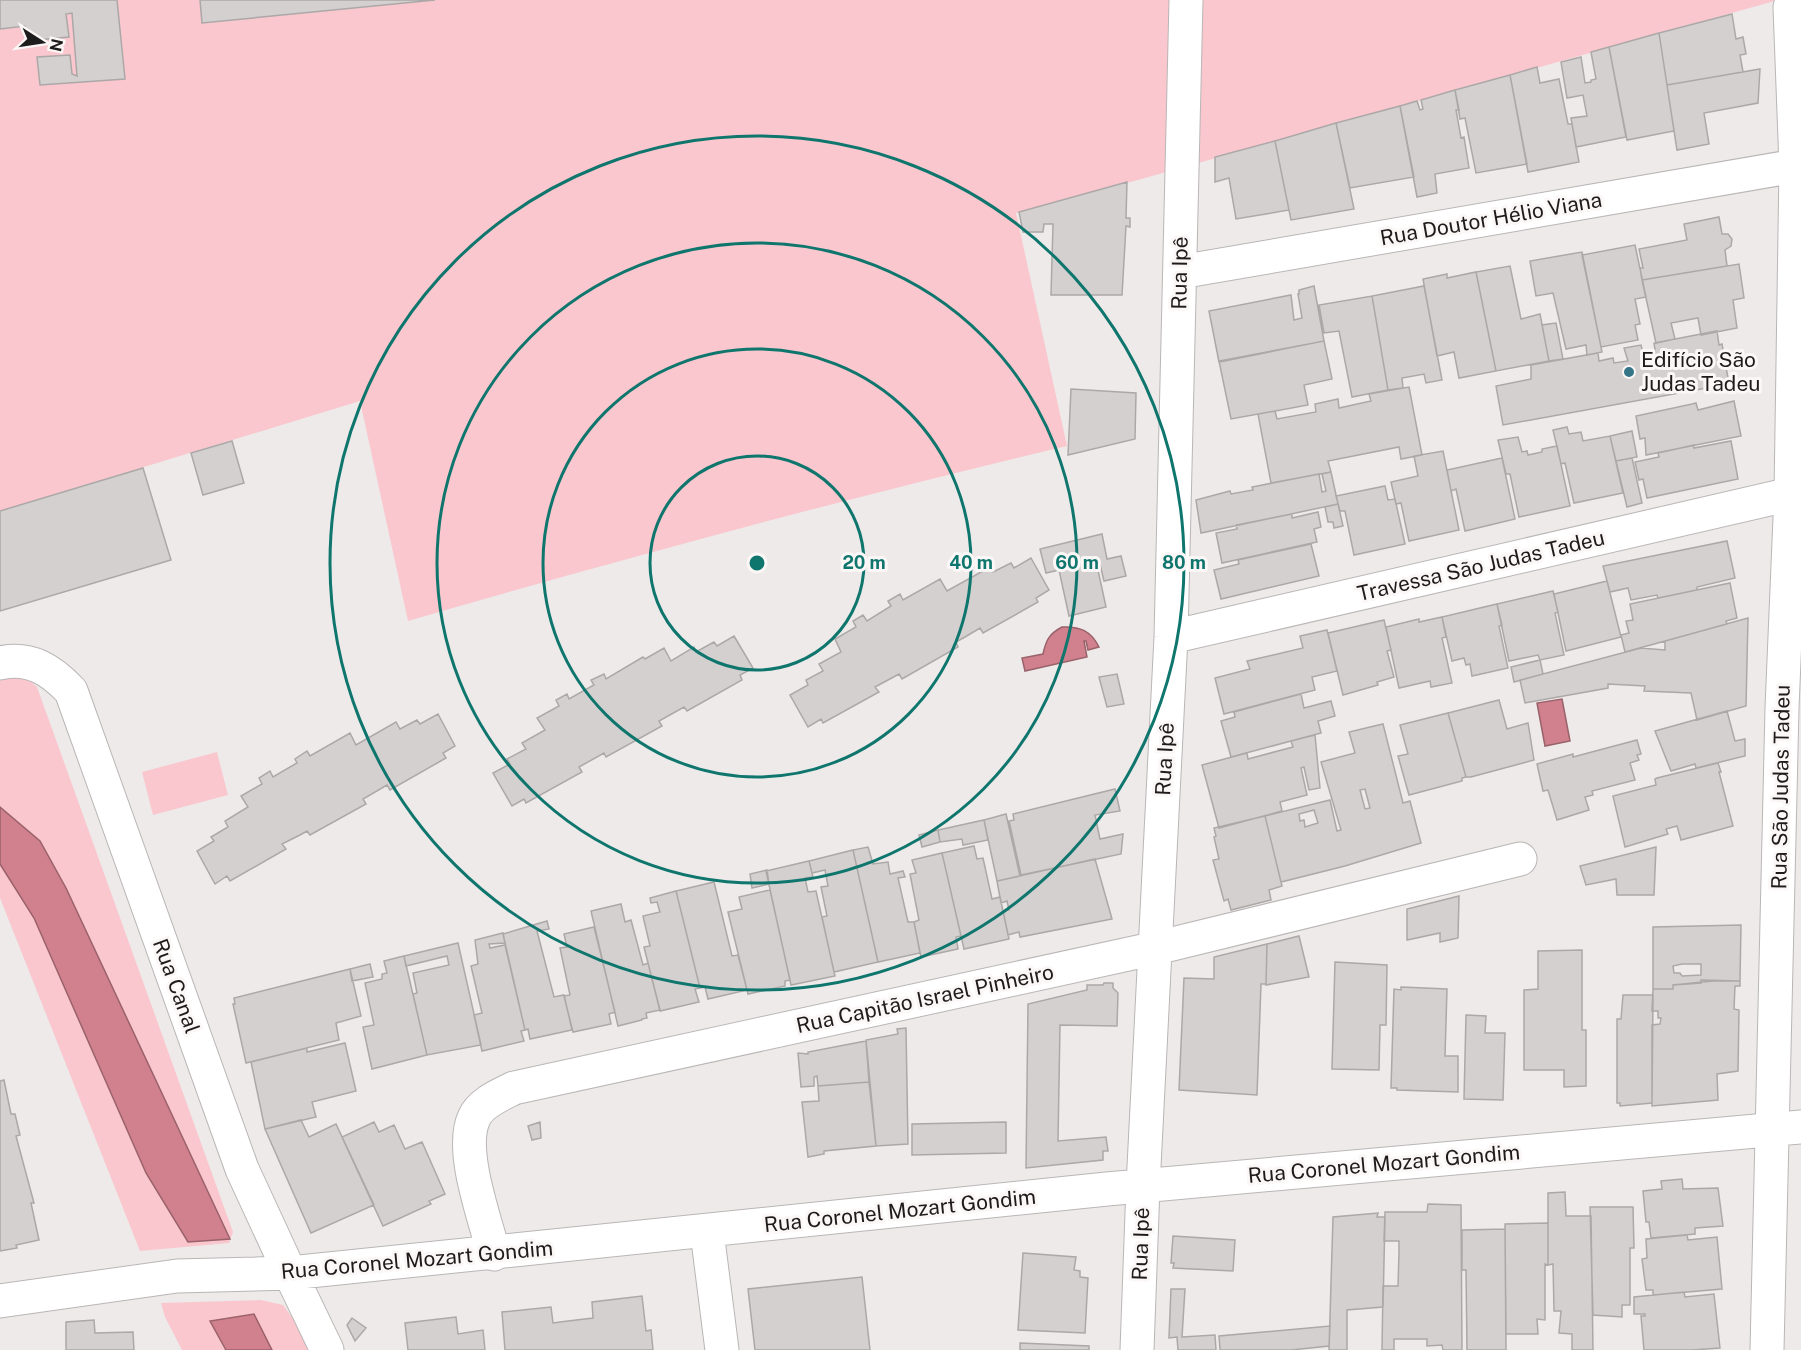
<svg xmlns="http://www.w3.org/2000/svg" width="1801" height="1350" viewBox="0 0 1801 1350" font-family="'Public Sans',sans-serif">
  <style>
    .green { fill: #f9c7cd }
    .water { fill: #d0818d; stroke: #9a626b; stroke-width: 1.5 }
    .building { fill: #d4d0d0; stroke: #aca8a8; stroke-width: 1.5; fill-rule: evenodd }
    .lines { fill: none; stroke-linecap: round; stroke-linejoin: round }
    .minor-casing { stroke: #bab6b6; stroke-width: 35 }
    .minor { stroke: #fff; stroke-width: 33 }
    .ring { fill: none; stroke: #0f766e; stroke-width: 3 }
    .poi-dot { fill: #347588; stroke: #fcf7f7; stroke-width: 2 }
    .labels { text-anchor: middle; stroke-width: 6; stroke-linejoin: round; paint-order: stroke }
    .street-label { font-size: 21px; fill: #1d1b1c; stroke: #fcf7f7 }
    .poi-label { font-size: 21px; fill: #1d1b1c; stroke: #fcf7f7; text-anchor: start }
    .centre { fill: #0f766e; stroke: #fcf7f7; stroke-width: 3 }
    .ring-label { font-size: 18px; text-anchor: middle; font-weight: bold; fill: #0f766e; stroke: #fcf7f7; stroke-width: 6; stroke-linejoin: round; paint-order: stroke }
  </style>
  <rect width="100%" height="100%" fill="#eeeaea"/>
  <path class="green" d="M0,0h1778l-633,178 -129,35 51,233c-221,52 -441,112 -659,175l-48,-220 -360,110z
    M0,678h26l11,9 196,545 -4,11 -89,8 -140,-353z
    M217,752l11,43 -75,20 -11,-43z
    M261,1300l22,5 19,26 9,19h-129l-17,-33 -4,-14z"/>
  <path class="water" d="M1062,627c18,-1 29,4 37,20l-11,3 -2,-9h-2l3,16 -62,14 -3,-13 21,-4c3,-14 6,-20 19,-27z
    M1562,699l8,42 -25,5 -8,-43z
    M0,807l40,34 26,47 164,351 -42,3 -42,-69 -112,-255 -34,-54z
    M254,1314l18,36h-46l-16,-29z"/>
  <path class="building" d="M0,0h117l8,79 -85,6 -3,-28 33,-2 2,19 5,2 -5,-63 -6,1 3,23 -42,4 -2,-15 -25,3z
    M200,0h235l-233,23z
    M1732,14l4,25 7,-2 3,17 -6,1 3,17 -76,13 -8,-52z
    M1659,33l15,98 -47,9 -18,-93z
    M1609,47l17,90 -50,10 -5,-29 16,-2 -4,-21 -16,3 -6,-36 20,-5 4,26 6,-1v-2l5,-1 -5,-27z
    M1537,67l3,16 19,-4 9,45h4l7,38 -51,10 -18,-97z
    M1760,69l-2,34 -54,10 5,31 -32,6 -10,-65z
    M1510,75l17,89 -51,9 -11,-55 -5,1 -5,-29z
    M1455,90l4,20h-3l5,28 3,-1 5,31 -34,6 2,19 -20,4 -17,-91 17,-5 3,9 3,-1 -2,-9z
    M1400,106l14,71 -64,11 -14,-65z
    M1336,123l18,86 -63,11 -16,-79z
    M1275,141l14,69 -53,9 -7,-41 -14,4v-25z
    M1127,182l-1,36h4v9l-4,-1 -4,69h-71l2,-71h-9l-1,8h-20l-4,-20z
    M1719,217l3,17h6l4,5 -1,7 -6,4 2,16 -85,14 -2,-12h3l-4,-19 48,-9 -3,-16z
    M1635,245l11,52 -11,2 5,25 -5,1 3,15 -37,7 -19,-92z
    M1582,252l20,100 -15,3 -1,-10 -20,4 -13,-56 -17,3 -6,-35z
    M1739,264l5,34 -11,2 4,28 -36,7 -3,-17 -27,5 4,16 -19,4 -14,-63z
    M1510,266l11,53 19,-5 9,47 -53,10 -20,-99z
    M1476,272l20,99 -37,7 -5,-26 -17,4 -14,-77 24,-5v4z
    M1314,286l10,55 -105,21 -10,-51 82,-16 3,25 8,-2 -4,-24h1v-4z
    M1424,286l18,94 -16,3 -2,-9 -22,4 1,10 -15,2 -16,-94z
    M1372,296l16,94 -36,7 -13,-66 -15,2 -5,-28z
    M1556,323l7,36 -14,2 -7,-36z
    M1717,331l2,14 3,-1 7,40 -226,41 -7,-39 35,-7v-14l67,-12 1,8 14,-3 1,5 14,-2 -4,-13 17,-3 3,13 12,-2 -2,-13z
    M1324,341l8,38 -28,6 4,20 -77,14 -12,-58z
    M1409,387l13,68 -21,4 -2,-12 -71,14 3,11 -60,11 -13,-69 17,-3 2,8 39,-7 -1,-8 23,-5 1,9 32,-7 -2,-7z
    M1071,389l65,4 -1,46 -67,16z
    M1734,401l7,35 -95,19 -1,-17 -5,1 -4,-23 56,-12 4,-1 2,7z
    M1567,427l2,7 12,-2 2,9 27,-5 13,57 -49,10 -9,-40 -4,1 -8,-34z
    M1632,431l5,26 -21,4 -6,-25z
    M1518,437l4,15 5,-1 1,4 14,-3v-3l15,-3 13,60 -51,11 -9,-43h-4l-8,-34z
    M232,441l12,42 -41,12 -12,-42z
    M1731,441l7,38 -91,19 -4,-19 -4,1 -4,-18 24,-5 -1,-4 36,-8v3z
    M1443,451l16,79 -50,11 -8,-38 -5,1 -5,-22 27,-6 -4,-20z
    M1502,458l13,61 -50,12 -9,-42 -5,2 -4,-21z
    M1632,458l10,45 -15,4 -11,-46z
    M143,468l28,92 -171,51v-100z
    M1331,472l7,32 -137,29 -5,-33 34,-9 1,3 22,-4 -1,-3 67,-13 3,18 4,-1 -4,-17z
    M1385,486l3,14 7,-1 10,45 -51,11 -9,-44h-5l-4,-15z
    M1338,504l5,22 -9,2 -1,-6h-5l-3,-15z
    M1318,512l3,15 -7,2 3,13 -95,21 -6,-30 21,-4 -1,-4 56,-11v4z
    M1102,534l5,25 14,-3 5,20 -22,5 -5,-21 -3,1 10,46 -37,9 -10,-46 -13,3 -6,-24z
    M1727,541l8,37 -38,9v3l-39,8 -1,-3 -26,5 -3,-12 -18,4 -7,-26z
    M1311,544l8,32 -98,23 -7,-29 25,-6 -1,-4z
    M1031,558l18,32 -13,8 2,4 -55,31 -3,-5 -15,9 -9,5 2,5 -56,32 -3,-5 -11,6 -13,7 4,5 -56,31 -2,-4 -13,8 -18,-32 18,-10 -2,-5 17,-9 -4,-7 22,-12 -6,-13 21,-12 -3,-6 10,-6 4,6 24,-15 -3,-5 12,-7 3,6 37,-21 7,12 43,-24 3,5 18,-9 3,5z
    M1607,581l14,56 -55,14 -12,-57z
    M1730,583l7,35 -11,3 1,3 -102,28 -4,-17 8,-2 -3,-12 7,-1 -3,-16z
    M1553,591l5,21 -3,1 9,42 -24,5 -2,-5 -29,6 -12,-57z
    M1497,604l5,21 -3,1 9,42 -36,8 -2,-12 -4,1 -2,-7 -12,3 -10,-44z
    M1442,617l4,20 -4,1 10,45 -21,4 -1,-6 -31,7 -13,-61 33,-8v3z
    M1748,618l-2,88 -49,14 -6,-27 -47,-2 1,-5 -37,-2v4l-83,15 -5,-23 121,-32 24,2v-9z
    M1384,620l7,30 -4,1 7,26 -17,5 1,3 -35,10 -15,-62z
    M1327,630l10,41 -25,6 3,13 -91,24 -9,-36 35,-9 -3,-8 56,-13 -3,-12z
    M734,636l19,32 -13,7 2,5 -55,31 -3,-4 -25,14 3,5 -56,31 -2,-4 -25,14 3,5 -56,31 -2,-4 -12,7 -19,-33 17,-9 -3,-5 19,-10 -4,-6 23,-13 -8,-12 22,-12 -3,-6 11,-6 2,5 25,-14 -3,-5 13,-6 2,5 37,-22 2,2 19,-11 7,13 23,-14 2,5 18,-10 3,4z
    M1540,660l3,14 -29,8 -3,-15z
    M1117,674l7,30 -17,3 -8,-30z
    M1301,694l3,14 27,-7 4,15 -17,5 3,12 -90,24 -10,-36 14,-4 -1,-5z
    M1499,700l8,29 21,-6 6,37 -63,17h-5l-18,-64z
    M1727,711l8,30 10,-2v17l-49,12 -1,-4 -24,7 -16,-40z
    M1448,713l18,64 -4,1v3l-53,14 -11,-39 10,-2 -8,-29z
    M438,714l17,32 -12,7 3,5 -56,32 -3,-5 -24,14 3,5 -56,31 -3,-4 -7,4 -18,9 4,5 -56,32 -3,-5 -12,8 -18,-33 17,-10 -3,-4 17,-10 -3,-6 23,-14 -7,-11 21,-12 -3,-6 11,-7 3,6 24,-14 -2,-4 12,-8 3,5 40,-23 6,12 40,-23 4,7 17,-9 3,4z
    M1383,724l20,79 7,-2 11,42 -76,23 -64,16 -16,-66 65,-16 7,31 4,-1 -20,-68 34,-9 -6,-21zM1365,789l5,19 -5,1 -5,-19zM1314,810l4,13 -13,4 -1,-7 -4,1 -1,-7z
    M1315,735l5,53 -11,2 -5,-23 -3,1 6,27 -27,7 2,9 -63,17 -17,-63 45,-12 1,6 45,-12 -2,-6z
    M1637,740l4,14 -4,1 2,5 -9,3 5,17 -43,11 1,4 -8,2 4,13 -32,10 -9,-30 -5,1 -6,-27 36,-10v3z
    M1718,763l3,9h-2l14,54 -52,14 -4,-14 -11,3 2,5 -43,13 -12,-51 43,-11 -1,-6 2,-1z
    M1115,789l5,22 -25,4 5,24 23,-5 -2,20 -100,21 -12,-54 5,-1 -1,-6z
    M1006,814l14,62 -23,5 -13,-61z
    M1265,816l17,70 -13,4 2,10 -40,10 -3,-11 -4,2 -11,-41 6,-1 -5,-22 2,-1 -2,-8z
    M984,820l4,20 -25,5 -1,-6 -22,3 -2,-12z
    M938,830l2,12 -18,5 -3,-12z
    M974,846l3,13 6,-1 9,41 8,-2 9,42 -45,10 -22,-96z
    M868,847l5,17 15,-2 2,12 13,-3 2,6 -7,1 10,44h6l6,31 -42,9 -25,-112z
    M1656,847l-2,48h-37l-1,-16 -30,6 -6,-19z
    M853,850l25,112 -44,10 -12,-55 5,-1 -6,-29 7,-1 -3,-16 -13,3 -3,-12z
    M942,853l19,83 -5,1 2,12 -37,8 -7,-35 5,-2 -9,-46 6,-1 -4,-13z
    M1095,859l17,60 -92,18 -1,-5 -11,3 -5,-24 6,-1 -2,-9 -6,2 -4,-22z
    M809,861l4,16 -8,1 3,14 8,-1 19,85 -44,9 -25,-114z
    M767,870l2,14 -17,4 -2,-14z
    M714,882l18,74 6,-1 9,35 -39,9 -3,-12 -5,1 -24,-97z
    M770,890l20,90 -5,1v5l-37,8 -20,-82 14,-3 -3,-12z
    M676,891l24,97 -5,1 4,13 -39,9 -16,-64 6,-1 -7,-30 17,-4 -3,-10 -6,1 -1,-5z
    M1459,896l-1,42 -18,4v-9l-33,7v-31z
    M621,904l4,18 6,-2 12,45 5,-2 12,47 -14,3 1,5 -5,1v1l-24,6 -27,-115z
    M547,921l2,8 -12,2 17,66 10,-2 8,35 -42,9 -2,-10 -3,1 -22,-96z
    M1741,925l-1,56 -39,-1v3l-28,2v4h-20v-62zM1682,964h19v11l-19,1 -2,-3h-6l-1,-7z
    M594,927l21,85 -6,2 2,10 -38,8 -9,-36 6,-1 -10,-47 7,-1 -3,-13z
    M503,933l2,10 -16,1 1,4 15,-3 20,85 -4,1 3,10 -42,10 -8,-36 8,-2 -11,-47 7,-2 -3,-24z
    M1299,936l10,41 -43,8 1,-41z
    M458,943l23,102 -54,10 -14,-61 4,-1 -4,-20 36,-8 -2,-9 -41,10 -2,-10z
    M1267,944l-1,40h-5l-4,111 -78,-5 5,-112 30,1v-22z
    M1582,950v80h4v56l-22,1v-17h-40v-80l14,-1v-38z
    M404,956l23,99 -55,14 -9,-42 11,-2 -9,-42 17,-4v-5l5,-1 -3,-12z
    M1335,962l52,3 -1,60h-6l-1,45 -47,-1z
    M370,964l3,13 -21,4 -2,-12z
    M350,969l11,47 -25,7 3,17 -93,23 -13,-59h2l-1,-6z
    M1713,981h27v5h-5l-1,23 5,1 -1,61 -21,3 1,26 -66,6v-81l8,-1 1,-6h-3v-7h-6l1,-22h20v-4z
    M1104,983h9v5l5,5 -1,33 -57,-1 -2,116 48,-4 2,14h-5v9l-77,8 2,-164 59,-14v-5h16z
    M1401,987l46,2 -2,67h13v36l-61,-2v-2h-6l3,-99 7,1z
    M1623,995h30l-1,108 -32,3v-3h-3v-84h4z
    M1466,1015l20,1 -1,17h20l-2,67 -39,-1z
    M906,1028l2,116 -32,2 -10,-106 32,-6 -1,-5z
    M866,1041l3,41 -51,4 -1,-10 -3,1v9l-13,1 -3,-34 10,1v-2z
    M345,1043l11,48 -44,11 4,15 -51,12 -14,-67 56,-14v4z
    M4,1080l7,34h4l5,21 -4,1 18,67h-3l8,37 -23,5 1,3 -17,3v-170z
    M869,1082l7,64 -52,5v3l-16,3 -6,-55 17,-1 -1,-15z
    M301,1120l8,17 27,-13 38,81 -63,28 -46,-104z
    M374,1122l5,10 15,-7 11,24 17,-7 23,52 -16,7 2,3 -48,22 -41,-89z
    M540,1122l1,16 -9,2 -4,-14z
    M1006,1122v31l-94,2v-31z
    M1682,1179l1,10 35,-1 5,38 -28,2v6l-44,4 -2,-16h-3l-3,-31 19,-2 -1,-8z
    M1565,1192l1,24h25l2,134h-21v-16l-13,-1 2,-22h-7l-1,-47 -5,1v-72z
    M1428,1204l33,1 1,145h-19l-1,-5 -15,1v-7h-33v11h-12l1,-64h15l1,-33v-12h-15l1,-29h42z
    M1590,1207h43l1,41h-4v57h-8v12l-29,-2z
    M1378,1213l-1,4h8l-2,90 -36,3v40h-18l4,-133z
    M1548,1223v42l-3,-1v56l-8,-1 1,15h-32l-1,-110z
    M1505,1229l1,121h-39l-1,-80h-4v-40z
    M1687,1235l1,5 29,-3 5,52 -69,6v-5h-7l-4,-31 5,-1 -1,-19z
    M1173,1236l62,4 -2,31 -60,-3 1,-5h-3z
    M1023,1253l53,4 -2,13 6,1v6l8,1 -3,55 -67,-3z
    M862,1277l8,73h-115l-7,-61z
    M1171,1289h14l-3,48 33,-2 1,15h-38l-1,-13 -8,1z
    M1684,1292l1,5 29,-3 6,54 -28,2h-48l-3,-34h4v-2h-11v-17z
    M642,1296l4,35 5,-1 2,20h-148l-3,-38 49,-5 2,16 15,-2 25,-3 -1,-16z
    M456,1317l2,17 25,-4 2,20h-77l-3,-27z
    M352,1318l14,10 -11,13 -8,-16z
    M94,1320l1,13 38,-1 1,18h-68v-28z
    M1330,1326l-1,20 -38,4h-71l-1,-14z
    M1020,1343l69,3v4h-69z"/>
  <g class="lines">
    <g class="minor-casing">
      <path id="minor" d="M1180,272l621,-107
        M1171,637l620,-143
        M0,663c30,-7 51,7 71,28l171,478 48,104 37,77
        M707,1232l15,118
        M494,1254c-9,-35 -35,-104 -20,-136 6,-15 26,-23 40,-30l642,-140 364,-89
        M0,1301l177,-25 113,-3 817,-84 694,-62
        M1137,1350l6,-164 28,-549 15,-637
        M1767,1350l15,-642 9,-214 5,-328 -6,-159"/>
    </g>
    <use href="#minor" class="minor"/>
  </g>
  <g class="ring">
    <circle cx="757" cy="563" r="107"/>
    <circle cx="757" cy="563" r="214"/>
    <circle cx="757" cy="563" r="320"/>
    <circle cx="757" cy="563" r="427"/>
  </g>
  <circle class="poi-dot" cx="1629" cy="372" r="6"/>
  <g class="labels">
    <g class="street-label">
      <text transform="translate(1491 219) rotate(-10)" y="7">Rua Doutor Hélio Viana</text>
      <text transform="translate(1180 273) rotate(-89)" y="7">Rua Ipê</text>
      <text transform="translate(1481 566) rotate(-13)" y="7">Travessa São Judas Tadeu</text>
      <text transform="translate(1165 759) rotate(-87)" y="7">Rua Ipê</text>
      <text transform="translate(1781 787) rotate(-89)" y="7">Rua São Judas Tadeu</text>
      <text transform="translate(176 986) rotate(70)" y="7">Rua Canal</text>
      <text transform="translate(925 999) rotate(-12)" y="7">Rua Capitão Israel Pinheiro</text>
      <text transform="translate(1384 1164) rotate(-5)" y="7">Rua Coronel Mozart Gondim</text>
      <text transform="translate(900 1211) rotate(-6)" y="7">Rua Coronel Mozart Gondim</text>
      <text transform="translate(1141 1244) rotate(-88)" y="7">Rua Ipê</text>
      <text transform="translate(417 1260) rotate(-5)" y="7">Rua Coronel Mozart Gondim</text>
    </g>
    <g class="poi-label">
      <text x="1641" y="367">Edifício São<tspan x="1641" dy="24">Judas Tadeu</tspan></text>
    </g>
  </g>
  <circle cx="757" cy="563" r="9" class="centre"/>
  <g class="ring-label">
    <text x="864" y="569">20 m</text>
    <text x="971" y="569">40 m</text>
    <text x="1077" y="569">60 m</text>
    <text x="1184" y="569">80 m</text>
  </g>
  <g transform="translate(42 42) rotate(102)" stroke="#fcf7f7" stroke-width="4.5" paint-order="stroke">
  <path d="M0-4.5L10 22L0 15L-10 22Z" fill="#1d1b1c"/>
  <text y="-9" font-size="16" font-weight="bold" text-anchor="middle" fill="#1d1b1c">N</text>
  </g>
</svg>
